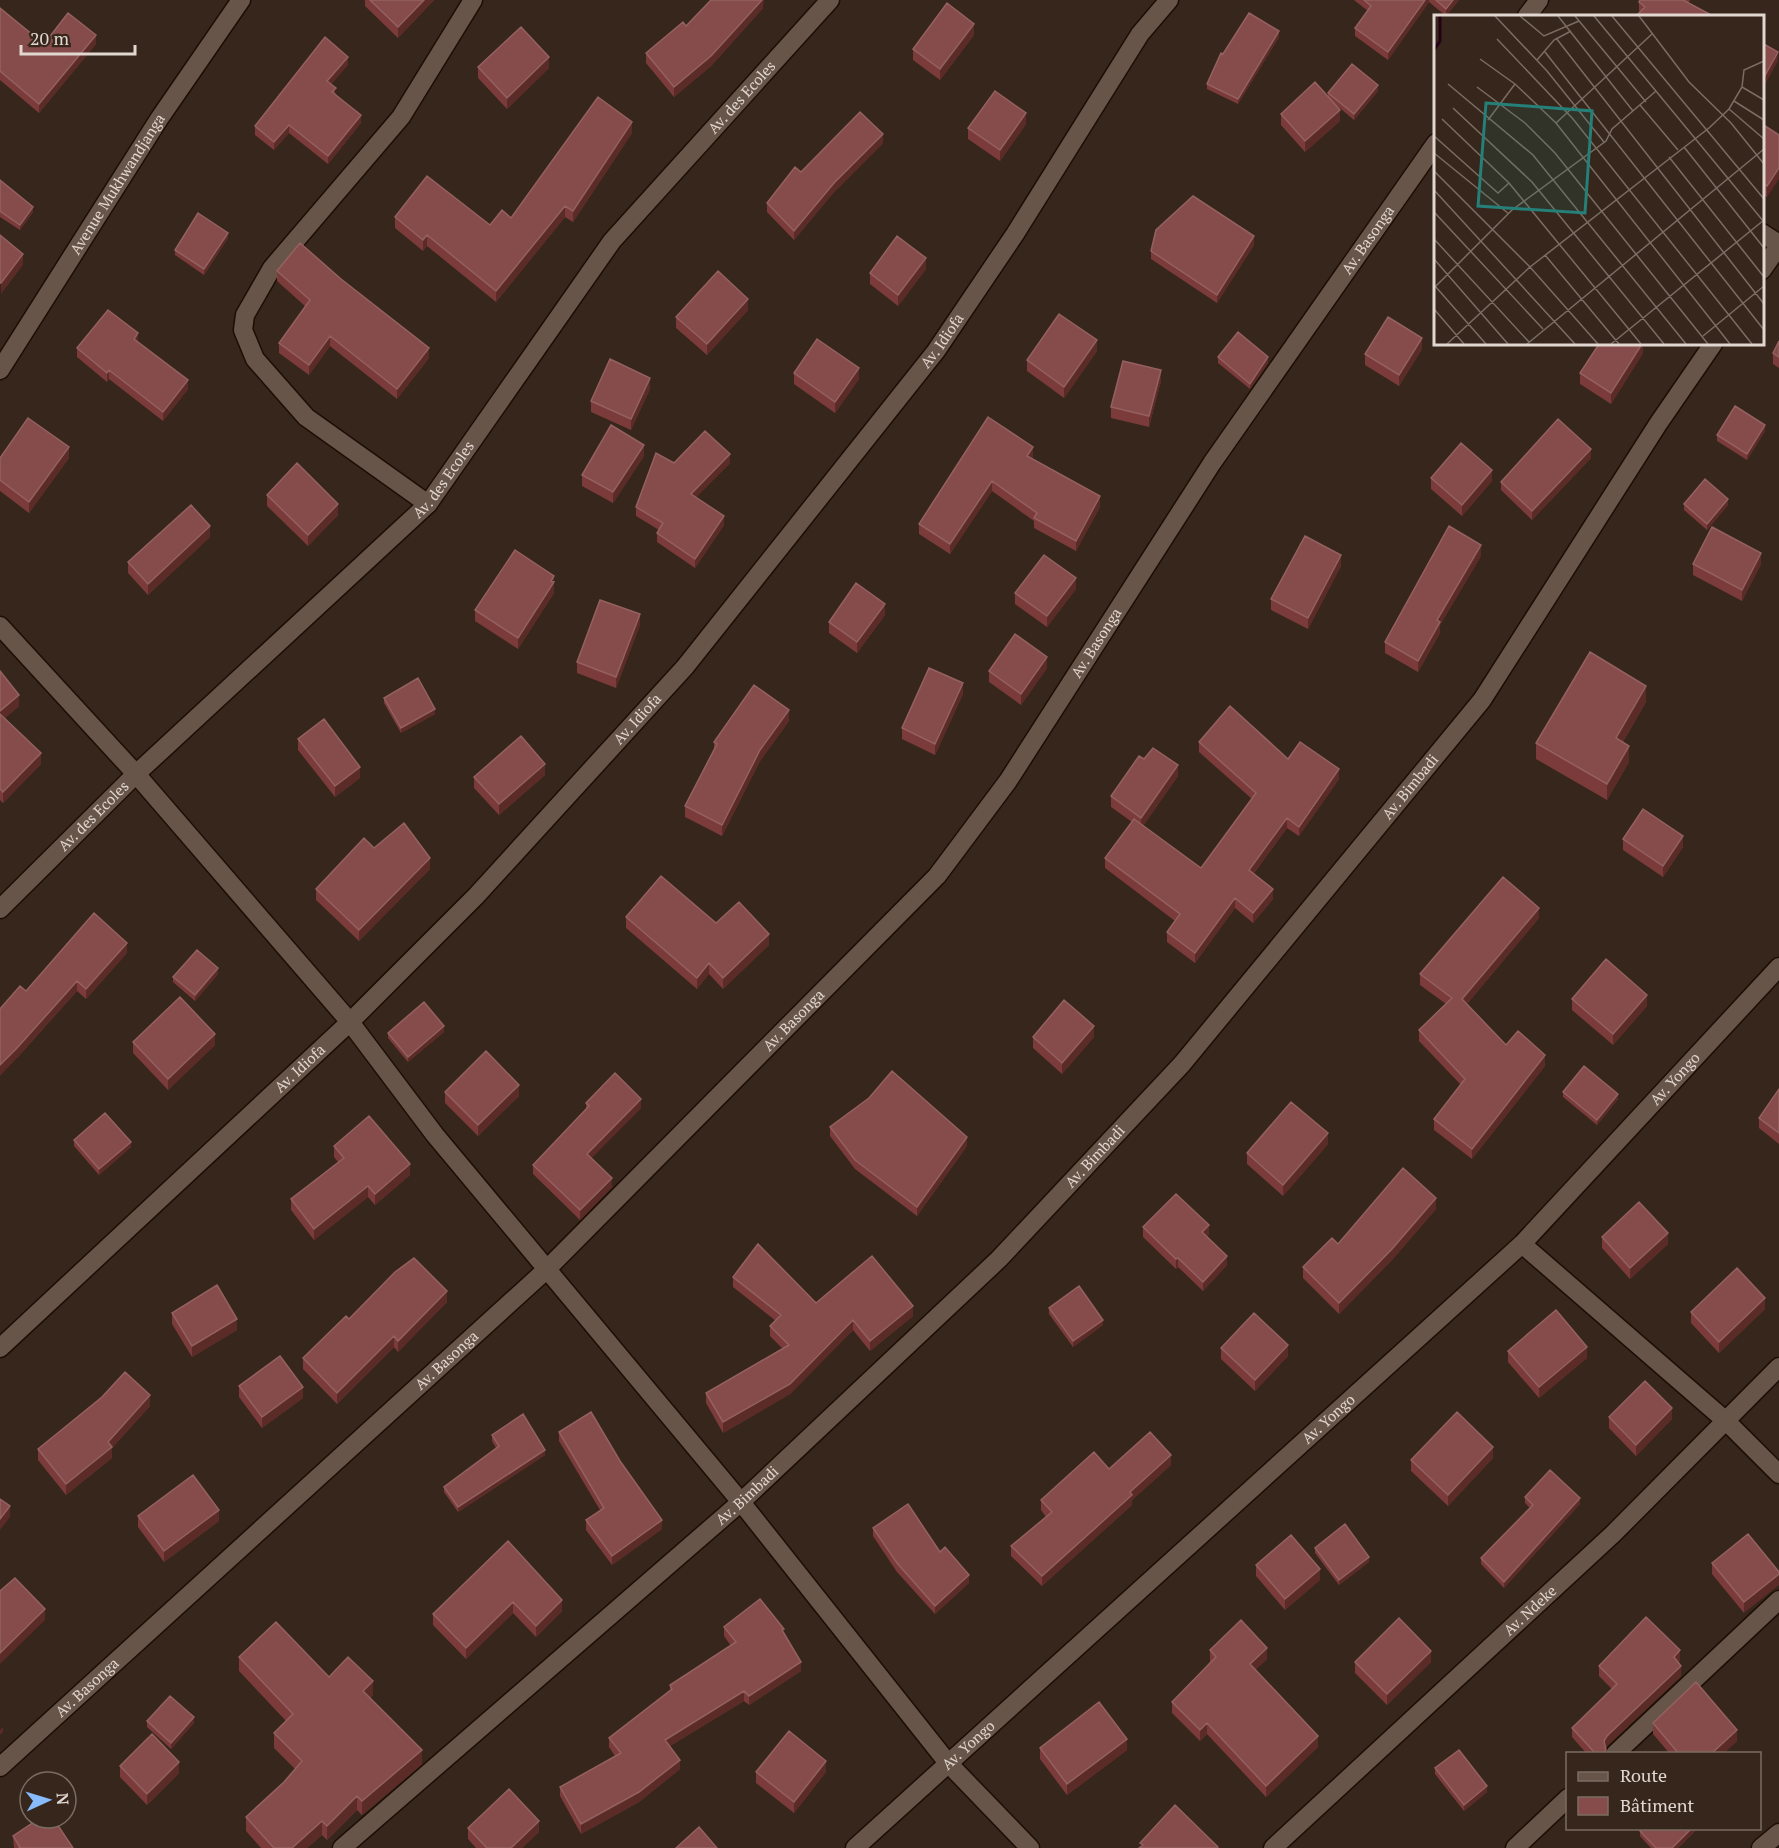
<svg xmlns="http://www.w3.org/2000/svg" width="1779" height="1848" viewBox="0 0 1779 1848" font-family="'PT Serif',serif">
  <style>
    .lines { fill: none; stroke-linecap: round; stroke-linejoin: round }
    .street-casing { stroke: #1d0e05; stroke-width: 21 }
    .street { stroke: #685549; stroke-width: 18 }
    .wall { fill: #7b3b3b }
    .shaded-wall { fill: #5b2b28 }
    .building { fill: #864c4b; stroke: #946160; stroke-width: 1.5 }
    .labels { text-anchor: middle; stroke-width: 5; stroke-linejoin: round; paint-order: stroke }
    .street-label { font-size: 15px; fill: #e2d7d0; stroke: #36261b }
    .inset-river { fill: none; stroke: #270015; stroke-width: 3 }
    .inset-road { fill: none; stroke: #7b6d63; stroke-width: 1.5 }
    .view { fill: #248078; fill-opacity: 0.15; stroke: #248078; stroke-width: 3 }
    .inset-edge { fill: none; stroke: #e2d7d0; stroke-width: 3 }
  </style>
  <rect width="100%" height="100%" fill="#36261b"/>
  <g class="lines">
    <g class="street-casing">
      <g id="street">
        <path d="M1527,16l12,-16"/>
        <path d="M1762,233l17,11"/>
        <path d="M1762,270l17,-24"/>
        <path id="s1" d="M0,370l159,-251 82,-119"/>
        <path d="M428,504l-122,-87 -51,-58 -12,-29 2,-15 27,-47 129,-151 72,-117"/>
        <path d="M0,626l136,148 214,248 85,113 306,367 207,261 82,85"/>
        <path id="s2" d="M0,909l136,-135 292,-270 184,-263 218,-241"/>
        <path d="M1522,1244l204,177 53,53"/>
        <path id="s3" d="M0,1348l350,-326 126,-126 209,-229 251,-316 79,-117 125,-200 29,-34"/>
        <path d="M1615,1754l164,-154"/>
        <path id="s4" d="M0,1767l546,-497 391,-394 71,-95 204,-318 224,-320"/>
        <path id="s5" d="M342,1848l399,-346 258,-243 183,-195 300,-364 176,-276 55,-80"/>
        <path id="s6" d="M855,1848l667,-604 257,-277"/>
        <path id="s7" d="M1273,1848l340,-314 166,-167"/>
        <path d="M1515,1848l53,-50"/>
        <path d="M1761,1848l18,-15"/>
      </g>
    </g>
    <use href="#street" class="street"/>
  </g>
  <path class="wall" d="M365,0h69l-36,38 -33,-32z
    M1354,0h105l-13,16 -17,-14 -41,58 -33,-24v-8l13,-17z
    M1640,0h50l-2,3 -48,9 -1,-1v-9z
    M763,1v7l-52,58 -37,31 -28,-34v-10l40,-27z
    M0,8l44,36h52l-57,69 -39,-33z
    M974,35l-34,45 -27,-20v-11z
    M1279,37l-41,67 -31,-15v-5l16,-30z
    M348,65l-17,19 5,10 25,29 -33,41 -39,-31 -15,17 -19,-15v-9z
    M478,67l71,1 -42,41 -29,-31z
    M1378,91l-24,29 -19,-16 5,17 -35,31 -24,-27v-11l47,-17v-4z
    M1026,124l-26,37 -32,-22v-11z
    M1762,124l17,11 -12,62 -5,-3z
    M632,133l-59,89 -8,-5 -69,85 -69,-56 -4,5 -28,-23v-11l95,8 21,-7z
    M883,143l-49,49 -40,48 -27,-28v-9l34,-31z
    M0,180l33,32 -13,18 -20,-13z
    M228,238l-24,37 -29,-20v-5z
    M1254,245l-37,58 -66,-44v-8z
    M926,269l-28,37 -28,-22v-11z
    M277,271l152,87 -32,41 -67,-53 -21,29 -30,-22v-10l27,-36 -29,-26z
    M748,310l-41,45 -31,-27v-11z
    M1779,341v27l-6,-4v-11z
    M138,342l50,47 -25,32 -54,-42 -2,3 -30,-25v-9z
    M1643,344v9l-32,51 -31,-20v-11z
    M1422,349l-23,37 -34,-21v-11z
    M1097,351l-33,47 -37,-27v-11z
    M1218,357l50,6 -18,26 -32,-26z
    M794,373l65,6 -24,34 -41,-29z
    M1161,381l-12,46 -38,-9v-11z
    M650,389l-19,41 -40,-18v-11z
    M1765,431l-18,29 -30,-19v-6z
    M644,456l-31,47 -31,-17v-11z
    M1033,457l-1,2 68,48 -24,44 -42,-23v-7l-42,-30 -42,63 -31,-20v-10z
    M0,458h69l-40,55 -29,-22z
    M1591,458l-59,62 -31,-30v-8z
    M674,463h56l-34,34 28,28 -29,43 -38,-26v-9l2,-3 -23,-14v-9z
    M1431,478l61,3 -30,35 -31,-27z
    M267,495l71,20 -30,31 -41,-40z
    M1684,504l44,1 -21,25 -23,-20z
    M210,537l-62,58 -20,-22v-11z
    M1481,556l-41,69v8l-22,39 -33,-19v-11z
    M1693,564h68l-19,37 -49,-26z
    M1341,566l-33,63 -37,-19v-11z
    M554,576v17l-36,56 -43,-28v-11z
    M1076,589l-29,38 -32,-23v-11z
    M885,615l-28,38 -28,-20v-11z
    M640,625l-24,63 -39,-15v-11z
    M1047,668l-26,37 -32,-23v-11z
    M0,671l19,35 -14,12 36,46 -38,39 -3,-3z
    M963,694l-28,61 -33,-16v-11z
    M384,698l51,16 -34,19 -17,-30z
    M1646,702l-23,40 6,20 -22,38 -71,-41v-16z
    M789,721l-29,40 -38,75 -37,-19v-11l29,-55v-9z
    M298,739l62,39 -25,19 -37,-47z
    M1199,742l89,17 51,20 -40,57 -12,-8 -33,45 19,26 -20,24 -18,-15 -40,55 -28,-21v-10l8,-11 -70,-53v-10l27,-36 -21,-15v-11l33,-37 34,17 -35,50 58,42 51,-69 -53,-47z
    M545,775l-46,40 -25,-27v-11z
    M1623,839l60,8 -20,30 -40,-27z
    M374,848l56,21 -71,72 -43,-41v-11z
    M626,917l90,6 53,22 -46,44 -14,-15 -12,15 -71,-61z
    M1539,918l-72,86 39,41 39,21 -73,93 -38,-29v-11l27,-34 -42,-44v-11l27,-26 -26,-19v-11z
    M127,953l-41,46 -9,-8 -60,67 9,-67z
    M218,974l-23,27 -22,-19v-5z
    M1572,999l75,7 -34,39 -41,-35z
    M444,1032l-36,30 -20,-24v-5z
    M1033,1037h61l-32,37 -29,-26z
    M133,1042l82,3 -47,45 -35,-37z
    M1779,1089v55l-20,-16v-10z
    M445,1092l74,4 -41,40 -33,-33z
    M1563,1092l55,7 -21,26 -34,-28z
    M586,1103l55,5 -50,50 21,29 -32,33 -47,-46v-9l53,-56z
    M830,1127l137,19 -50,70 -62,-47 -25,-33z
    M74,1140l57,7 -32,28 -25,-29z
    M1328,1144l-45,52 -36,-32v-11z
    M334,1146l76,29 -35,30 -7,-8 -54,43 -23,-30v-11l47,-37 -4,-5z
    M1436,1209l-44,51 -53,54 -36,-36v-11l35,-23z
    M1143,1227l66,7 -2,2 20,29 -24,26 -25,-24 -2,2 -33,-32z
    M1602,1237l66,7 -38,35 -28,-31z
    M733,1277l83,26 97,13 -43,35 -17,-21 -63,64 -67,39 -17,-30v-10l77,-44 -13,-13v-10l6,-5 -43,-34z
    M447,1302l-49,50 -4,-5 -57,57 -34,-35v-11l46,-39z
    M1049,1308l54,17 -30,22 -24,-33z
    M1765,1309l-46,44 -28,-30v-11z
    M172,1313l65,17 -45,27 -20,-33z
    M1221,1348l67,8 -33,35 -34,-32z
    M1508,1351l79,7 -48,40 -31,-36z
    M239,1386l64,12 -41,30 -23,-31z
    M150,1406l-38,42v10l-46,37 -28,-35v-11z
    M1609,1417l63,2 -36,37 -27,-28z
    M559,1432l103,97 -50,36 -26,-35v-10l14,-10 -41,-69z
    M492,1435l53,20 -87,57 -14,-20v-5l52,-39 -4,-7z
    M1493,1458l-45,48 -37,-35v-11z
    M1171,1465l-39,35v5l-90,81 -31,-30v-10l35,-29 -5,-7v-10l68,-31z
    M1525,1497l55,7 -76,84 -23,-24v-6l49,-50 -5,-5z
    M138,1516l81,5 -55,41 -26,-35z
    M873,1528l67,24 29,31 -34,31 -38,-42 -24,-36z
    M1748,1534l-4,79 -32,-39v-11z
    M508,1541l54,70 -26,26 -23,-24 -47,46 -33,-34v-11z
    M1315,1548l54,14 -30,23 -24,-32z
    M1256,1565l64,15 -35,30 -29,-34z
    M724,1627l60,6 17,38 -52,34 -5,-4 -74,45 10,23 -41,33 -58,32 -21,-38v-9l55,-31 -6,-9v-9l61,-47v-6l61,-39 -7,-10z
    M1210,1650l57,9 -12,11 63,77 -52,50 -59,-63 -7,7 -28,-28v-11l38,-40z
    M239,1657l90,20 44,18 -3,3 52,66 -60,51 -5,-5 -30,30 -5,-5 -15,13h-46l-15,-17v-14l38,-35 11,-13 -21,-21v-15l12,-12 -47,-50z
    M1680,1660l-2,3 3,13 -74,70 -1,3v5h-19l-15,-17v-9l40,-39 -13,-13v-10z
    M1355,1662h76l-44,43 -32,-32z
    M147,1721l47,2 -23,26 -24,-22z
    M1653,1723l84,18 -14,13h-53l-17,-20z
    M1040,1748l87,2 -60,45 -27,-36z
    M120,1766l59,7 -32,32 -27,-28z
    M1435,1768l52,24 -23,19 -29,-37z
    M756,1772h70l-32,41 -38,-30z
    M468,1828l71,4 -17,16h-46l-8,-9z
    M1695,1828v3l-17,17h-27l-11,-12v-5z
    M13,1836l60,12h-59z"/>
  <path class="shaded-wall" d="M424,0h10l-36,38v-11z
    M759,0h5l-1,8 -52,58 -37,31v-10z
    M1425,0h4v2l-41,58v-8z
    M1453,0h6l-13,16v-7z
    M974,24v11l-34,45v-11z
    M1279,31v6l-41,67v-5z
    M96,35v9l-57,69v-9z
    M1778,52v9l-16,29v-9z
    M348,57v8l-21,24v-8z
    M549,57v11l-42,41v-11z
    M1378,85v6l-24,29v-6z
    M1340,110v11l-35,31v-11z
    M1026,113v11l-26,37v-11z
    M361,115v8l-33,41v-8z
    M632,122v11l-59,89v-11z
    M289,125v8l-15,17v-8z
    M883,134v9l-49,49 -40,48v-9l40,-48z
    M1779,168v11l-12,18v-11z
    M565,206v11l-69,85v-11z
    M33,207v5l-13,18v-5z
    M228,233v5l-24,37v-6z
    M427,235v11l-4,5v-11z
    M1254,236v9l-37,58v-8z
    M23,254v11l-22,29v-11z
    M926,258v11l-28,37v-11z
    M748,299v11l-41,45v-11z
    M138,333v9l-4,-3z
    M330,336v10l-21,29v-10z
    M1422,338v11l-23,37v-11z
    M1097,340v11l-33,47v-11z
    M1642,344h1v9l-32,51v-11z
    M429,348v10l-32,41v-10z
    M1268,357v6l-18,26v-5z
    M859,368v11l-24,34v-11z
    M109,370v9l-2,3v-9z
    M1161,370v11l-12,46v-11z
    M650,378v11l-19,41v-11z
    M188,380v9l-25,32v-9z
    M1765,425v6l-18,29v-6z
    M644,445v11l-31,47v-11z
    M69,447v11l-40,55v-11z
    M1033,447v10l-6,10v-11z
    M1591,449v9l-59,62v-9z
    M730,454v9l-39,40v-9z
    M1492,470v11l-30,35v-11z
    M992,481v10l-42,63v-10z
    M1100,496v11l-24,44v-10z
    M1728,499v6l-21,25v-6z
    M338,504v11l-30,31v-11z
    M724,516v9l-29,43v-9z
    M210,526v11l-62,58v-11z
    M1481,545v11l-41,69v8l-22,39v-11l19,-41z
    M1761,553v11l-19,37v-11z
    M1341,555v11l-33,63v-11z
    M554,576v17l-36,56v-11z
    M1076,578v11l-29,38v-11z
    M885,604v11l-28,38v-11z
    M640,614v11l-24,63v-11z
    M1047,657v11l-26,37v-11z
    M963,683v11l-28,61v-11z
    M1646,686v16l-30,52v-16z
    M19,695v11l-19,16v-11z
    M435,709v5l-34,19v-5z
    M789,710v11l-29,40 -38,75v-11l38,-75z
    M1629,746v16l-22,38v-16z
    M41,753v11l-38,39v-11z
    M545,764v11l-46,40v-11z
    M1178,765v11l-37,53v-11z
    M360,767v11l-25,19v-11z
    M1339,769v10l-40,57v-9z
    M1287,818v10l-38,51v-9z
    M1683,836v11l-20,30v-11z
    M430,858v11l-71,72v-11z
    M1273,889v10l-20,24v-10z
    M1235,898v10l-40,55v-10z
    M1539,908v10l-77,92v-11z
    M769,934v11l-46,44v-11z
    M127,943v10l-41,46v-10z
    M709,963v11l-12,15v-11z
    M218,968v6l-23,27v-6z
    M77,981v10l-60,67 -17,18v-11z
    M1647,995v11l-34,39v-11z
    M444,1026v6l-36,30v-5z
    M1094,1026v11l-32,37v-11z
    M215,1034v11l-47,45v-11z
    M1545,1055v11l-73,93v-10z
    M519,1085v11l-41,40v-11z
    M1618,1094v5l-21,26v-5z
    M641,1099v9l-54,55v-9z
    M1328,1133v11l-45,52v-11z
    M967,1137v9l-50,70v-9z
    M131,1142v5l-32,28v-6z
    M410,1164v11l-35,30v-11z
    M612,1178v9l-32,33v-10z
    M368,1186v11l-54,43v-11z
    M1436,1198v11l-44,51 -53,54v-11z
    M1209,1225v9l-7,7v-9z
    M1668,1233v11l-38,35v-11z
    M1227,1256v9l-24,26v-9z
    M1178,1258v9l-2,2v-10z
    M447,1291v11l-49,50v-11z
    M1765,1298v11l-46,44v-11z
    M913,1306v10l-43,35v-10z
    M237,1319v11l-45,27v-11z
    M853,1320v10l-63,64 -67,39v-11z
    M1103,1320v5l-30,22v-6z
    M394,1336v11l-57,57v-11z
    M1288,1345v11l-33,35v-11z
    M1587,1347v11l-48,40v-11z
    M303,1387v11l-41,30v-11z
    M150,1395v11l-38,42v10l-46,37v-11l42,-42z
    M1672,1408v11l-36,37v-11z
    M1493,1447v11l-45,48v-11z
    M545,1450v5l-87,57v-5z
    M1171,1455v10l-39,35v5l-90,81v-10l88,-84z
    M1580,1498v6l-76,84v-6z
    M10,1506v11l-10,13v-11z
    M219,1510v11l-55,41v-11z
    M662,1520v9l-50,36v-9z
    M1369,1557v5l-30,23v-5z
    M1320,1569v11l-35,30v-11z
    M1779,1574v11l-35,28v-11z
    M969,1575v8l-34,31v-8z
    M562,1600v11l-26,26v-11z
    M513,1602v11l-47,46v-11z
    M45,1609v11l-45,44v-11z
    M1267,1648v11l-17,16v-11z
    M1680,1650v10l-6,7v-10z
    M1431,1651v11l-44,43v-11z
    M801,1662v9l-52,34v-9z
    M1681,1666v10l-74,70 -3,5v-10l3,-5z
    M373,1681v14l-10,10v-14z
    M744,1691v10l-79,48v-9z
    M194,1717v6l-23,26v-6z
    M1207,1723v11l-7,7v-11z
    M3,1727v5l-3,3v-5z
    M1737,1730v11l-14,13h-12z
    M1318,1736v11l-52,50v-11z
    M1127,1739v11l-60,45v-11z
    M422,1750v14l-60,51v-14z
    M680,1760v9l-41,33 -58,32v-10z
    M826,1761v11l-32,41v-11z
    M179,1762v11l-32,32v-11z
    M1487,1786v6l-23,19v-6z
    M357,1796v14l-30,30v-14z
    M322,1821v14l-15,13h-15z
    M539,1821v11l-17,16h-11z
    M1692,1828h3v3l-17,17h-6z"/>
  <path class="building" d="M370,0h54l-26,27z
    M711,0h51l-51,56 -37,31 -28,-34 37,-31 3,4z
    M1364,0h61l-37,52 -33,-24 16,-22z
    M1436,0h17l-7,9z
    M1640,0h43l30,16h-77l9,-9 -6,-5z
    M947,3l27,21 -34,45 -27,-20z
    M0,8l44,36 24,-31 28,22 -57,69 -39,-33z
    M1249,13l30,18 -41,68 -31,-15 14,-31 2,1z
    M521,27l28,30 -42,41 -29,-31z
    M325,37l23,20 -21,24 9,7 -4,4 29,23 -33,41 -39,-31 -15,17 -19,-16z
    M1762,43l16,9 -16,29z
    M1352,64l26,21 -24,29 -26,-21z
    M1315,82l25,28 -35,31 -24,-27z
    M995,91l31,22 -26,37 -32,-22z
    M598,97l34,25 -59,89 -8,-5 -69,85 -69,-56 -4,5 -28,-23 32,-41 63,49 12,-15 9,8z
    M860,112l23,22 -49,49 -40,48 -27,-28 28,-36 6,5z
    M1762,124l17,11v33l-12,18 -5,-3z
    M0,180l33,27 -13,18 -20,-14z
    M1193,196l61,40 -37,59 -66,-44 5,-21z
    M198,213l30,20 -24,36 -29,-19z
    M0,235l23,19 -22,29h-1z
    M897,236l29,22 -28,37 -28,-22z
    M300,243l41,36 88,69 -32,41 -67,-53 -21,29 -30,-22 31,-43 -33,-29z
    M718,271l30,28 -41,45 -31,-27z
    M108,310l30,23 -4,6 54,41 -25,32 -54,-42 -2,3 -30,-25z
    M1059,314l38,26 -33,47 -37,-27z
    M1388,317l34,21 -23,37 -34,-21z
    M1238,332l30,25 -18,27 -32,-27z
    M817,339l42,29 -24,34 -41,-29z
    M1779,341v16l-6,-4z
    M1599,344h43l-31,49 -31,-20z
    M610,359l40,19 -19,41 -40,-18z
    M1123,361l38,9 -12,46 -38,-9z
    M1735,406l30,19 -18,29 -30,-19z
    M988,417l45,30 -6,9 73,40 -24,45 -42,-23 3,-5 -45,-32 -42,63 -31,-20z
    M28,418l41,29 -40,55 -29,-22v-22z
    M1558,419l33,30 -59,62 -31,-29z
    M611,425l33,20 -31,47 -31,-17z
    M705,431l25,23 -39,40 33,22 -29,43 -38,-26 6,-10 -27,-16 20,-54 18,10z
    M1461,443l31,27 -30,35 -31,-27z
    M297,463l41,41 -30,31 -41,-40z
    M1705,479l23,20 -21,25 -23,-20z
    M191,505l19,21 -62,58 -20,-22z
    M1449,526l32,19 -44,75 3,2 -22,39 -33,-19z
    M1712,527l49,26 -19,37 -49,-26z
    M1305,536l36,19 -33,63 -37,-19z
    M515,550l39,26 -3,5 3,1 -36,56 -43,-28z
    M1044,555l32,23 -29,38 -32,-23z
    M856,583l29,21 -28,38 -28,-20z
    M600,600l40,14 -24,63 -39,-15z
    M1015,634l32,23 -26,37 -32,-23z
    M1590,652l56,34 -30,52 13,8 -22,38 -71,-41z
    M929,668l34,15 -28,61 -33,-16z
    M0,671l19,24 -19,16z
    M418,678l17,31 -34,19 -17,-30z
    M754,685l35,25 -29,40 -38,75 -37,-19 32,-62 -3,-2z
    M1230,706l58,53 12,-17 39,27 -40,58 -12,-9 -38,52 24,19 -20,24 -18,-15 -40,55 -28,-21 13,-18 -75,-56 29,-39 67,49 55,-75 -57,-51z
    M0,714l41,39 -38,39 -3,-3z
    M324,719l36,48 -25,19 -37,-47z
    M521,736l24,28 -46,40 -25,-27z
    M1153,748l25,17 -37,53 -30,-22 28,-40 5,3z
    M1643,809l40,27 -20,30 -40,-27z
    M404,823l26,35 -71,72 -43,-41 48,-51 10,10z
    M661,876l55,47 23,-21 30,32 -46,44 -14,-15 -12,15 -71,-61z
    M1503,877l36,31 -77,91 44,46 12,-14 27,24 -73,94 -38,-30 31,-40 -46,-49 33,-32 -32,-24z
    M94,913l33,30 -41,46 -9,-8 -60,67 -17,17v-56l20,-23 6,5z
    M197,950l21,18 -23,27 -22,-18z
    M1606,959l41,36 -34,39 -41,-35z
    M180,997l35,37 -47,45 -35,-37z
    M1064,1000l30,26 -32,37 -29,-26z
    M424,1002l20,24 -36,31 -20,-24z
    M486,1051l33,34 -41,40 -33,-33z
    M1584,1066l34,28 -21,26 -34,-28z
    M892,1071l75,66 -50,70 -62,-47 -25,-33 39,-29z
    M615,1073l26,26 -54,55 25,24 -32,32 -47,-45 56,-59 -3,-3z
    M1779,1089v44l-20,-15z
    M1291,1102l37,31 -45,52 -36,-32z
    M105,1113l26,29 -32,27 -25,-29z
    M369,1116l41,48 -35,30 -7,-8 -54,43 -23,-30 53,-41 -10,-12z
    M1403,1168l33,30 -44,51 -53,54 -36,-36 29,-29 6,6z
    M1176,1194l33,31 -7,7 25,24 -24,26 -25,-24 -2,1 -33,-32z
    M1639,1202l29,31 -38,35 -28,-31z
    M758,1244l58,59 56,-47 41,50 -43,35 -17,-21 -63,64 -67,38 -17,-29 83,-48 -19,-19 11,-11 -48,-38z
    M414,1258l33,33 -49,50 -4,-5 -57,57 -34,-35 43,-42 3,3 46,-47z
    M1737,1268l28,30 -46,44 -28,-30z
    M217,1285l20,34 -45,27 -20,-33z
    M1079,1286l24,34 -30,21 -24,-33z
    M1556,1310l31,37 -48,40 -31,-36z
    M1254,1313l34,32 -33,35 -34,-32z
    M280,1356l23,31 -41,30 -23,-31z
    M125,1372l25,23 -42,47 4,5 -46,37 -28,-35 64,-52z
    M1645,1381l27,27 -36,37 -27,-28z
    M591,1412l29,49 42,59 -50,36 -26,-36 18,-12 -45,-76z
    M1457,1412l36,35 -45,48 -37,-35z
    M523,1414l22,36 -87,57 -14,-20 55,-41 -7,-11z
    M1150,1432l21,23 -41,37 2,3 -90,81 -31,-30 41,-34 -11,-12 53,-48 15,17z
    M1550,1470l30,28 -76,84 -23,-24 52,-53 -8,-8z
    M193,1475l26,35 -55,41 -26,-35z
    M0,1499l10,7 -10,13z
    M908,1504l32,48 5,-5 24,28 -34,31 -38,-43 -24,-35z
    M1345,1524l24,33 -30,23 -24,-32z
    M1748,1534l31,38v2l-35,28 -32,-39z
    M1291,1535l29,34 -35,30 -29,-34z
    M508,1541l54,59 -26,26 -23,-24 -47,46 -33,-34z
    M15,1578l30,31 -45,44v-62z
    M760,1599l24,30 -2,1 19,32 -52,34 -5,-5 -79,49 15,20 -41,32 -58,32 -21,-37 61,-34 -12,-15 63,-49 -2,-4 66,-43 -12,-15z
    M1646,1617l34,33 -6,7 7,9 -74,70 -3,5 2,9 -3,4h-7l-24,-26 45,-44 -18,-18z
    M1399,1618l32,33 -44,43 -32,-32z
    M1241,1620l26,28 -17,16 68,72 -52,50 -59,-63 -7,7 -28,-28 44,-45 -6,-7z
    M276,1622l53,55 19,-20 25,24 -10,10 59,59 -60,51 -5,-5 -30,30 -5,-5 -30,27h-18l-28,-31 38,-35 18,-21 -28,-28 19,-19 -54,-57z
    M1696,1682l41,48 -26,24h-32l-26,-31z
    M170,1696l24,21 -23,26 -24,-22z
    M1099,1702l28,37 -60,45 -27,-36z
    M789,1731l37,30 -32,41 -38,-30z
    M152,1734l27,28 -32,32 -27,-28z
    M1459,1750l28,36 -23,19 -29,-37z
    M509,1789l30,32 -28,27h-24l-19,-20z
    M1175,1805l43,42 -1,1h-78l4,-3 -3,-2z
    M40,1818h13l20,30h-54l1,-1 -7,-11z
    M699,1827l18,21h-41z
    M1642,1828h50l-20,20h-16l-16,-17z"/>
  <g class="labels">
    <g class="street-label">
      <text dy="5" stroke="none"><textPath href="#s2" startOffset="1104">Av. des Ecoles</textPath></text>
      <text dy="5" stroke="none"><textPath href="#s1" startOffset="220">Avenue Mukhwandjanga</textPath></text>
      <text dy="5" stroke="none"><textPath href="#s4" startOffset="2062">Av. Basonga</textPath></text>
      <text dy="5" stroke="none"><textPath href="#s3" startOffset="1382">Av. Idiofa</textPath></text>
      <text dy="5" stroke="none"><textPath href="#s2" startOffset="618">Av. des Ecoles</textPath></text>
      <text dy="5" stroke="none"><textPath href="#s4" startOffset="1576">Av. Basonga</textPath></text>
      <text dy="5" stroke="none"><textPath href="#s3" startOffset="896">Av. Idiofa</textPath></text>
      <text dy="5" stroke="none"><textPath href="#s5" startOffset="1509">Av. Bimbadi</textPath></text>
      <text dy="5" stroke="none"><textPath href="#s2" startOffset="132">Av. des Ecoles</textPath></text>
      <text dy="5" stroke="none"><textPath href="#s4" startOffset="1090">Av. Basonga</textPath></text>
      <text dy="5" stroke="none"><textPath href="#s3" startOffset="410">Av. Idiofa</textPath></text>
      <text dy="5" stroke="none"><textPath href="#s6" startOffset="1125">Av. Yongo</textPath></text>
      <text dy="5" stroke="none"><textPath href="#s5" startOffset="1023">Av. Bimbadi</textPath></text>
      <text dy="5" stroke="none"><textPath href="#s4" startOffset="604">Av. Basonga</textPath></text>
      <text dy="5" stroke="none"><textPath href="#s6" startOffset="639">Av. Yongo</textPath></text>
      <text dy="5" stroke="none"><textPath href="#s5" startOffset="537">Av. Bimbadi</textPath></text>
      <text dy="5" stroke="none"><textPath href="#s7" startOffset="350">Av. Ndeke</textPath></text>
      <text dy="5" stroke="none"><textPath href="#s4" startOffset="118">Av. Basonga</textPath></text>
      <text dy="5" stroke="none"><textPath href="#s6" startOffset="153">Av. Yongo</textPath></text>
    </g>
  </g>
  <g transform="translate(1434 15)">
    <rect width="330" height="330" fill="#36261b"/>
    <path class="inset-river" d="M0,35l6,-9v-25"/>
    <path class="inset-road" d="M61,1l52,55 57,71M86,1l24,20 35,-15M124,1l75,95M141,1l71,86M160,1l170,206M178,1l152,183M205,1l50,66 42,41 33,41M122,23l208,266M63,24l76,80 179,225M111,37l219,278M46,44l35,25 41,39 174,221M103,45l17,-20 17,-9M14,69l85,71 153,189M43,72l48,36 30,30 153,191M308,72l22,13M300,86l30,19M206,90l38,45M19,93l79,74 132,162M295,94l35,30M8,104l67,64 132,161M54,105l27,-36M122,108l96,-89M0,121l64,57 11,-10M250,132l80,101M0,138l75,61M235,142l95,120M0,156l96,96 68,77M0,175l141,154M0,197l109,117M0,224l95,103M111,240l74,89M0,244l74,85M1,271l51,58M0,273l78,-78 94,-69 6,-12 44,-38M0,294l30,35M269,321l61,-50M13,329l83,-77 179,-139 20,-19 13,-22 2,-17 20,-9M93,329l237,-195M177,329l153,-124"/>
    <path class="view" d="M52,88l106,8 -7,102 -107,-7z"/>
    <rect width="330" height="330" class="inset-edge"/>
  </g>
  <rect x="1566" y="1752" width="195" height="78" fill="#36261b" stroke="#7b6d63" stroke-width="1.5"/>
  <rect x="1578" y="1772" width="30" height="9" fill="#685549" stroke="#7b6d63" stroke-width="1.5"/>
  <text x="1620" y="1782" font-size="18" fill="#e2d7d0">Route</text>
  <rect x="1578" y="1797" width="30" height="18" fill="#864c4b" stroke="#7b6d63" stroke-width="1.5"/>
  <text x="1620" y="1812" font-size="18" fill="#e2d7d0">Bâtiment</text>
  <g transform="translate(48 1800) rotate(86)"><circle r="28" fill="#36261b" stroke="#7b6d63" stroke-width="1.5"/>
  <path d="M0-4.5L10 22L0 15L-10 22Z" fill="#87bbfb"/>
  <text y="-9" font-size="16" font-weight="bold" text-anchor="middle" fill="#e2d7d0">N</text>
  </g>
  <path d="M21 45v9h114v-9" fill="none" stroke="#e2d7d0" stroke-width="3"/>
  <text x="30" y="45" font-size="18" fill="#e2d7d0" stroke="#36261b" stroke-width="4.5" paint-order="stroke">20 m</text>
</svg>
